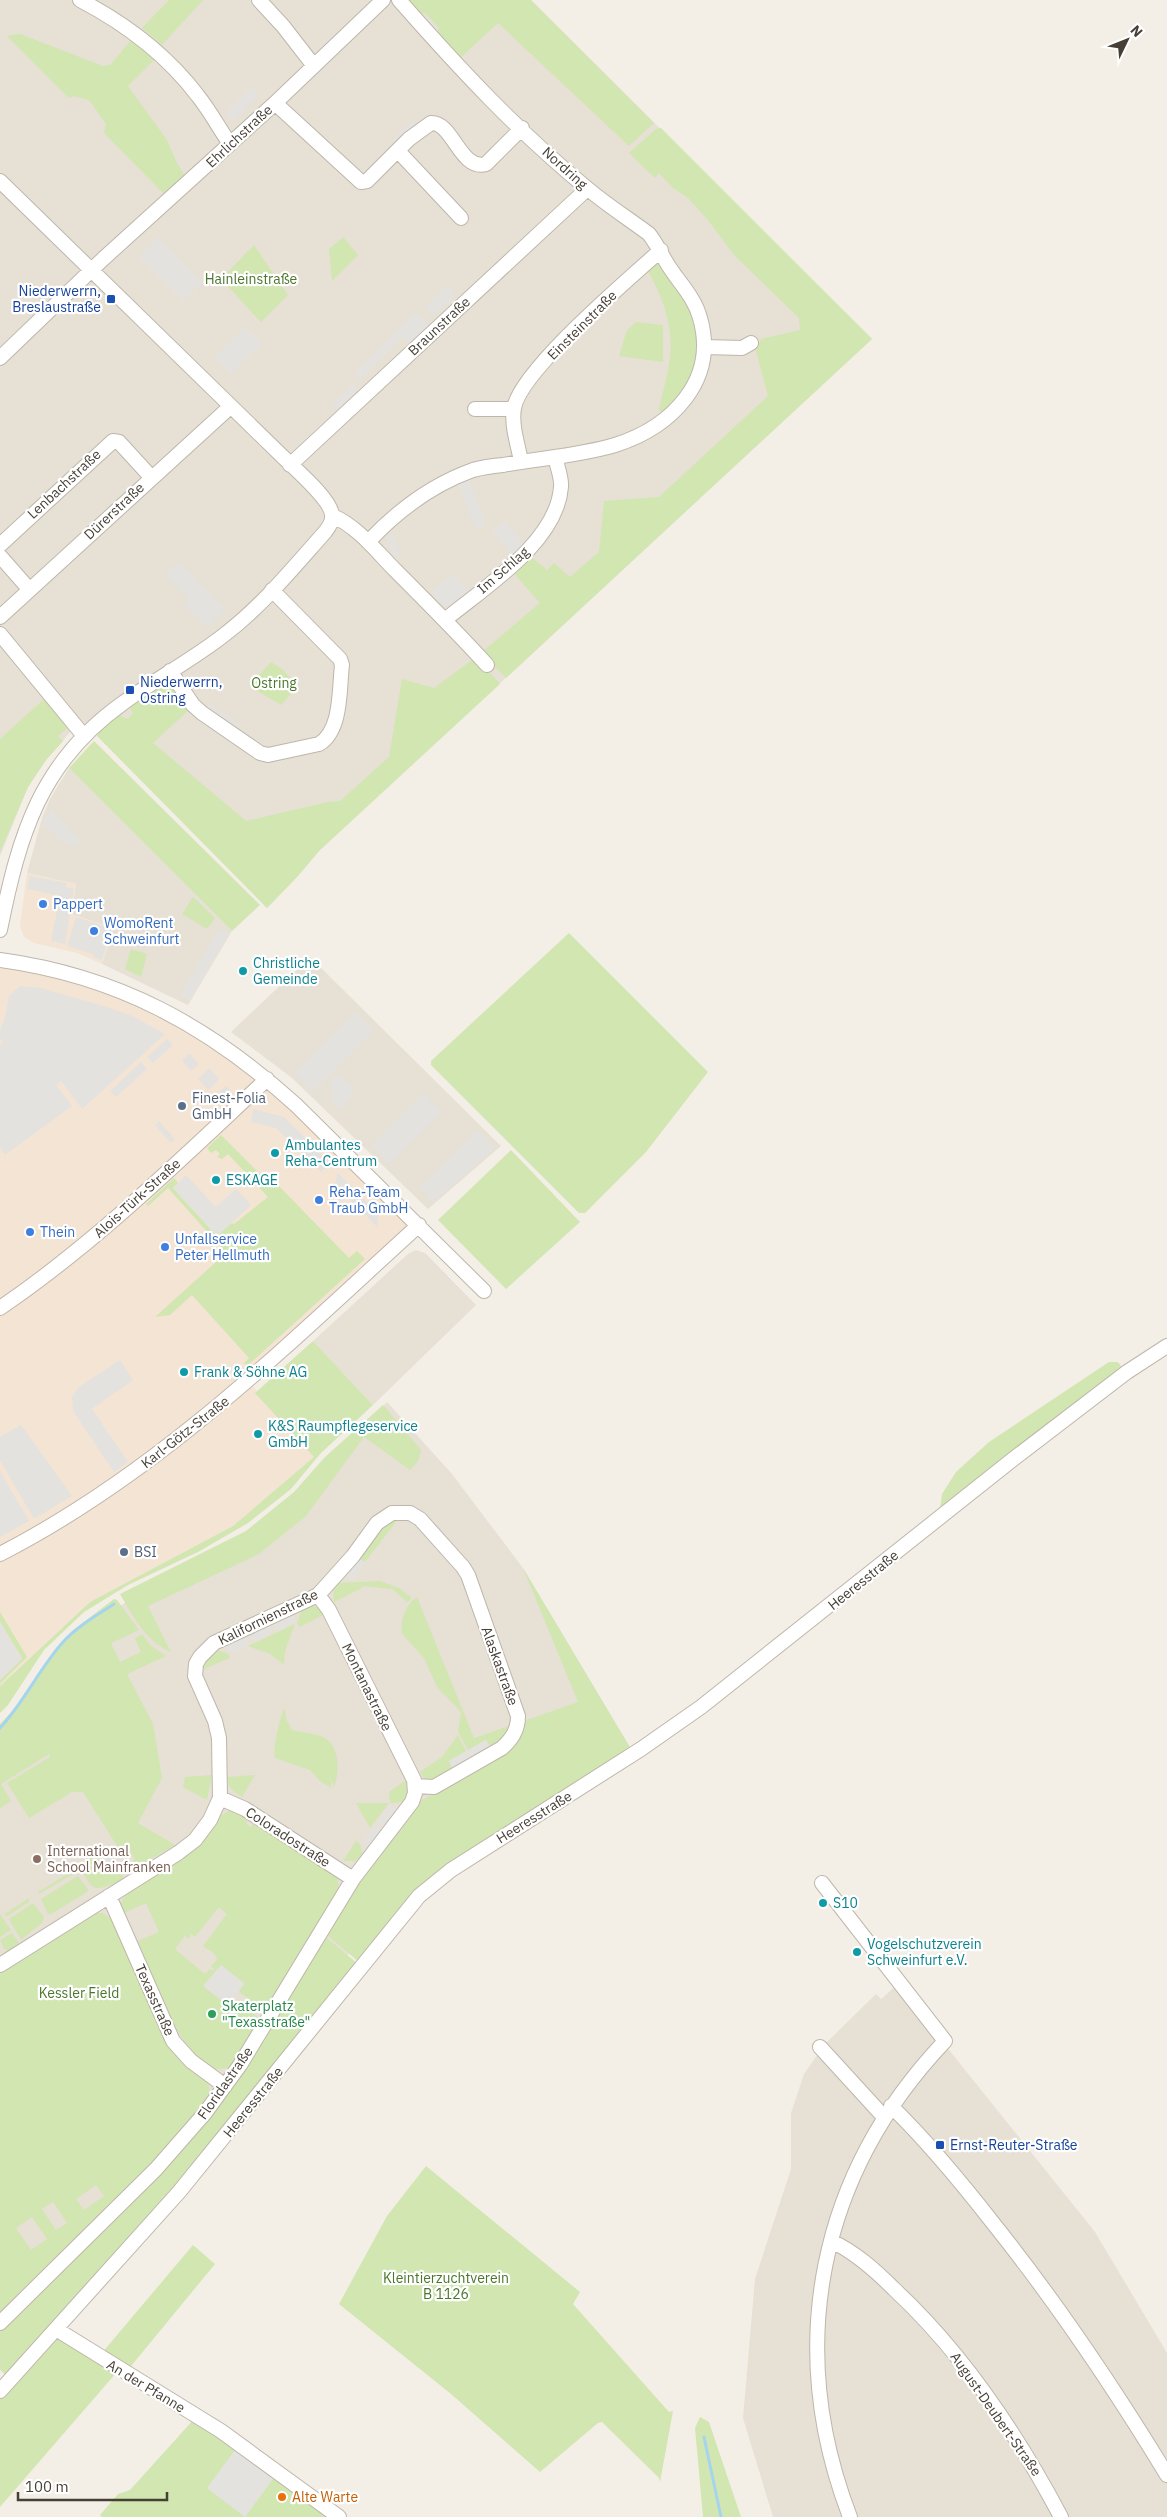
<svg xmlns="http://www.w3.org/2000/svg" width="1167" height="2517" viewBox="0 0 1167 2517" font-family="'IBM Plex Sans',sans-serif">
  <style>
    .residential { fill: #e7e0d5 }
    .commercial { fill: #f4e4d3 }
    .green { fill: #d1e6b1; fill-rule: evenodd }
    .parking { fill: #e4e2df }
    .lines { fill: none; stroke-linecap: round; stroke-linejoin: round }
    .stream { stroke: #a5d5ee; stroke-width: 3 }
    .minor-casing { stroke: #beb6aa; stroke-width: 16 }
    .minor { stroke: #fff; stroke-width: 14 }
    .transit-dot { fill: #1a4fb4; stroke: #fff; stroke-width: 2 }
    .shop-dot { fill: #3f7fe0; stroke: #fff; stroke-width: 2 }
    .culture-dot { fill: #0f9aa8; stroke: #fff; stroke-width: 2 }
    .service-dot { fill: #5c6f8a; stroke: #fff; stroke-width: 2 }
    .education-dot { fill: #8d6e63; stroke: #fff; stroke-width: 2 }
    .leisure-dot { fill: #2e9e5b; stroke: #fff; stroke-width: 2 }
    .food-dot { fill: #e8710a; stroke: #fff; stroke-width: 2 }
    .labels { text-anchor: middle; stroke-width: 4.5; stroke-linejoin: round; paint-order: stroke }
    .street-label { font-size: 14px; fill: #463f36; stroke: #fff }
    .park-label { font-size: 14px; fill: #4c762b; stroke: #fff }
    .transit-label { font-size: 14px; fill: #164399; stroke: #fff; text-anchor: start }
    .shop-label { font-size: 14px; fill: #366cbe; stroke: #fff; text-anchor: start }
    .culture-label { font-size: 14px; fill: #0d838f; stroke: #fff; text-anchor: start }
    .service-label { font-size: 14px; fill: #4e5e75; stroke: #fff; text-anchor: start }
    .education-label { font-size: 14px; fill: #785e54; stroke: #fff; text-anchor: start }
    .leisure-label { font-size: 14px; fill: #27864d; stroke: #fff; text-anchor: start }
    .food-label { font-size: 14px; fill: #c56008; stroke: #fff; text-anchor: start }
  </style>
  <rect width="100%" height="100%" fill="#f3efe7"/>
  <path class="residential" d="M0,0h531l341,339 -552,511 -23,27 -30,31 -181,-185 -14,7 -26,30 -18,27 -28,69z
    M69,768l163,163 -44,74 -86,-41 11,-36 -42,-14 5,-30 -49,-11 15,-55 8,-19z
    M310,957l191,189 -73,63 -136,-131 -61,-46z
    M416,1250l9,3 6,6 45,46 -103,100 -60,-64 95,-87z
    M387,1402l65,72 71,94 108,181 -210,112 -166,214 -255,265v-556l18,-79 46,-62 35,-27 148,-74 62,-56z
    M897,1985l198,247 72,121v164h-394l-30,-99 12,-139 36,-110v-56l13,-39 21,-30 51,-50 5,5z"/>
  <path class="commercial" d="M27,873l49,11 -4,30 42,14 -12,36 -25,-11 -43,-10 -10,-6 -4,-11z
    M0,960l90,19 140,73 188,173 -170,156 68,75 -83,70 -143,76 -90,84z"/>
  <path class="green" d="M169,0h34l-41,45 -20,-17z
    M407,0h124l123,123 -25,23 -131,-123 -38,35 -23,-25 2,-5 -14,-15 -6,1z
    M20,34l83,32 7,-1 23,-27 23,20 -28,28 39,54 10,23 8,13 -21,18 -60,-61 2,-9 -17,-24 -15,-4 -5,2 -62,-62z
    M661,128l211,211 -366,339 -25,-25 59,-50 -28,-32 18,-15 17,14 7,-7 16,14 29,-25 5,-51 55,-4 109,-101 -12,-45 5,-12 39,-9 -1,-12 -64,-62 -28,-37 -19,-21 -15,-10 -14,-15 -4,5 -26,-25 27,-24z
    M343,237l15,18 -26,26 -3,-32z
    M254,245l34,50 -27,27 -40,-43z
    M657,262l25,31 13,28 3,35 -14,36 -21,22 -4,-5c3,-15 8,-30 10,-45 6,-33 -5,-65 -21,-93l1,-3z
    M636,322l27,3v37l-44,-6 8,-26z
    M476,657l24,27 -180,166 -23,27 -30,31 -170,-172 2,-5 20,-16 8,4 6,-5 -4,-8 20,-14 21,-9 20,26 -37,34 93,78 82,-19 12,-1 49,-44 13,-78 32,9z
    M271,662l11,7 10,11 -1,14 -10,11 -32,-19z
    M44,699l24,29 -10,8 5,5 -17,19 -18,27 -28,65v-113z
    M94,741l166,164 -28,26 -163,-163z
    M193,897l22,21 -8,11 -25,-15z
    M569,933l139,139 -62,80 -61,61h-6l-148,-148v-4z
    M131,949l16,5 -6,23 -16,-8z
    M221,1135l48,48 4,-3 76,78 8,-7 8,8 -118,107 -3,-3 5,-5 -57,-63 -22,20 -15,2 71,-64 -58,-65 -20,18 -2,-2 28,-26 4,5 -5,5 44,48 14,-13 3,1 34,-27 -40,-43 -6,5 -5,-2 3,-3 -4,-4 -5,3 -4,-5z
    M511,1150l69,72 -74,67 -68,-69z
    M313,1341l60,64 -52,48 -30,36 -43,34 -50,29 -70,33 -44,27 -40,38 -36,55 -8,8v-27l90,-84 143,-76 81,-69 -59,-64z
    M1109,1362h9l7,9 -185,138 2,-15 14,-22 33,-30z
    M383,1405l38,45 -3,11 -8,9 -46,-33 -58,79 -47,38 -111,52 23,46c-25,-10 -38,-36 -51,-58l126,-63 48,-39 31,-35z
    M400,1517l-35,45 -7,-5 22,-30z
    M523,1568l108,181 -182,117 -90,96 -31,-26 35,-61 59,-75 55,-30 47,-49 54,-19z
    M380,1581l19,7 13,10 -5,4 -15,-13 -29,-3 -3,3 -26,13 -1,-15 4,-4z
    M417,1597l57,141 35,-12 -5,11 -14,10 -4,-7 -18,10 -10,-18 3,-20 -24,-25 -13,-29 -22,-24c-2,-14 3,-29 15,-37z
    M114,1599l3,1 22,30 -28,13 9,19 21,-10 -6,-13 7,-5 8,11 16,11 -39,18 26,50 9,54 -24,45 37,22 -43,25 -2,-7 5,-4 -5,-7 -3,3 -6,-3 -38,-60h-11l-43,26 -22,-35 43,-26 -1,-3 -48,30 10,17 -11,7v-84l18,-19 38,-57 16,-17z
    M312,1606l5,1 6,8 -23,12 -3,-3 5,-15z
    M0,1612l27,45 -27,27v-4l22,-22 -22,-36z
    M295,1624l-10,27 -1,14 -14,-11 -22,-8z
    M218,1650l10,4 2,4 -26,11 1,-7z
    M285,1708l1,11 6,11c10,3 22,3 31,7 17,8 17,35 11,50l-5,-13 3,14 -11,-6 -11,-12 -35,-12c-3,-7 5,-43 10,-50z
    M458,1735l8,16 -17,10 3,7 -22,12 -6,-2 -4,-6 22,-15z
    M212,1775l-5,25 -24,-13 2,-10z
    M255,1775l-13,22c-9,-6 -14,-9 -15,-20z
    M406,1780l1,14 -4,8 -13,1 -1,-11z
    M356,1803h33l-19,25z
    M231,1810l18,8 -3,6 5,3 3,-5 82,54 3,9 -4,10 -70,115 -26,-18 5,-9 -23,-18 -18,21 24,19 7,-6 9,7 -15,6 3,3 15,-6 15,10 -27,44c-41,36 -85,-96 -96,-122l21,-9 -13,-29 -22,10 -3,-10 5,-10 9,-6 18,14 -17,-14 70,-54 14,-17zM219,1907l8,7 -24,32c7,6 12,4 14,14l-6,6 3,3 -1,2 -3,-2 -5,5 -30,-25 10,-13 4,3 2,-6 4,4z
    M356,1841l4,3 3,11 -8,6h-12z
    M104,1845l5,8 -22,14 -7,-2 24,-15 -2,-3z
    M100,1861l7,11 10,-7 6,12c-3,5 -7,6 -13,8 -18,7 -18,2 -28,-13z
    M74,1870l-1,4 -34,20 -1,-2z
    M78,1876l10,13 -1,3 -36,22h-3l-7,-15z
    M29,1898v4l-22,14 -2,-1 -5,-7 5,6z
    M33,1903l11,14 -2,6 -21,17 -12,-21z
    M96,1913h7l9,6 58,126 38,37 2,10 -12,18 -48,55 -150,148v-339zM96,2185l8,11 -20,14 -8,-11zM53,2202l14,21 -11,7 -14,-21zM32,2217l15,22 -16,11 -15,-22z
    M0,1914l11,16 -11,7z
    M12,1933l7,10 -10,8 -5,-2 -4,-9z
    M327,1938l31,26 -138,172 -213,240 -7,-6v-39l159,-157z
    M426,2166l154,126 -7,12 96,108 4,-1 -13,71 -1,-4 -57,-56 -4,1 -58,49 -89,-78 -112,-90 48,-88z
    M193,2245l22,19 -88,107 -26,-17z
    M60,2336l57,36 -117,135v-110l54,-60z
    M700,2417l9,5 32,95h-38l-8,-89z
    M195,2418l139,99h-232l-2,-2 18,-21 12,-4z"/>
  <path class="parking" d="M251,87l8,7 -25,27 -8,-8z
    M412,121l6,6 -20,19 -6,-6z
    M158,238l44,45 -19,18 -44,-44z
    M447,286l9,9 -19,18h-6l-6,-6z
    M416,313l14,13 -19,18 -8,-7 -43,42 -6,-5z
    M245,327l17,17 -31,29 -17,-16z
    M354,385l4,4 -21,20 -5,-5z
    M469,480l17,45 -10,4 -18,-45z
    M504,521l21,25 -12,10 -21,-24z
    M393,534l8,20 -7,4 -8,-21z
    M180,562l45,48 -18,18 -23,-23 5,-5 -24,-25z
    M453,574l15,17 -21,18 -15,-17z
    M210,703l29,22 -5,6 -29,-22z
    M52,810l30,31 -8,6 -15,-7 -18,-18z
    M30,876l36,7v4l8,2 -9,55 -14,-3 9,-45 -33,-7z
    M76,917l36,12 -10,31 -9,-3v-3l-26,-8z
    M219,929l10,5 -40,67 -9,-6z
    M20,986l21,2 66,19 25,9 33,18 -83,75 -21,-28 -5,4 16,21 -67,49 -5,-8v-102l3,-4 -3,-1v-10l6,-16 3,-18z
    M355,1012l19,18 -61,62 -18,-19z
    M167,1039l6,6 -20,18 -6,-6z
    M189,1053l10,11 -8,7 -9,-10z
    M141,1062l6,7 -31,28 -6,-6z
    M209,1068l10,11 -11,11 -10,-11z
    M340,1074l14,15 -4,5 2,3 -12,12 -10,-11 4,-7 -6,-6z
    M226,1086l5,5 -11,11 -5,-6z
    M424,1093l18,19 -53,52 -18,-19z
    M253,1109l31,8 47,46 -10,9 -45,-44 -25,-6z
    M159,1121l16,18 -4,4 -16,-18z
    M478,1130l17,18 -62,54 -13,-15z
    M338,1173l40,40 -1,14 -42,-43z
    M186,1175l30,32 20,-18 15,16 -34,31 -44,-48z
    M120,1360l13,20 -41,29 36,53 -14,10 -41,-61 -1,-14 8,-11z
    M21,1425l51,71 -38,23 -34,-59v-23z
    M0,1471l29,50 -29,16z
    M357,1557l8,6 -13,17 -7,-6z
    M292,1614l4,8 -19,9 -4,-8z
    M0,1622l22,37 -22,21z
    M268,1625l4,8 -19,9 -4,-8z
    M245,1636l4,8 -20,9 -3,-8z
    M486,1740l4,7 -18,10 -4,-7z
    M466,1751l4,7 -17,10 -4,-7z
    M390,1805l7,5 -12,17 -7,-5z
    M375,1826l7,5 -13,17 -7,-6z
    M110,1854l7,11 -10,7 -7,-11z
    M221,1965l23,19 -17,21 -23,-19z
    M235,2450l38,29 -28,38 -38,-29z"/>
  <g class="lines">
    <path class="stream" d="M0,1728c25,-27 40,-61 64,-87 14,-15 33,-26 50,-37
      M704,2437l17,80"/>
    <g class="minor-casing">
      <path id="minor" d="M80,0c46,24 87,55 118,96 12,15 21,32 32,48
        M259,0l24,26 31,40
        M275,103l86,79 6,-1 42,-42 22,-16c22,-1 29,48 55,41l36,-36
        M398,151l63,67
        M0,181l282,275c12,12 49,43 50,59 1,6 -3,12 -7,17 -32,36 -63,74 -101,103 -32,25 -68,44 -101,68 -83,59 -104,132 -123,227
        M705,347l37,1 9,-5
        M0,358l103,-99 170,-154 110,-105
        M475,409h39
        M521,461c-3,-16 -10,-36 -7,-53 7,-38 115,-129 147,-158
        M290,465l297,-276
        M333,516c25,11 44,36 63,55 31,31 62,62 91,94
        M368,542c30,-32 63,-57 105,-72 10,-3 20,-4 30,-5 37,-7 76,-9 112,-20 57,-18 103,-65 85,-127 -6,-23 -24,-38 -35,-58 -6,-10 -9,-17 -16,-26 -20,-15 -42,-29 -61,-45 -69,-56 -131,-123 -189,-189
        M0,545l113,-104 6,1 32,35
        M0,556l29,33
        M0,617l230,-210
        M446,619c39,-32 111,-77 115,-132 1,-9 -4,-21 -6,-30
        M0,634l84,102
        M170,671l23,34 9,8 58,40 8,2 51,-11c23,-14 20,-54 23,-79l-2,-6 -68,-69
        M0,960c118,16 209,66 296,145l188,186
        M0,1308c97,-66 182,-150 267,-229
        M0,1554c160,-82 287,-209 419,-329
        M220,1798l25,11 108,70
        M822,1883l123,158c-126,133 -161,304 -95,476
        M109,1896l64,145 18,20 34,25
        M0,1965l178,-112 17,-13 15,-20 10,-22 -1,-60 -4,-17 -20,-45 1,-12 4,-7 14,-14 104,-48 35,-39 24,-33 15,-10h18l10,6 43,48 5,8 50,141c0,14 -6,23 -16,32l-68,39 -19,-1
        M820,2047l64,70
        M891,2106c37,36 70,76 102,117 64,80 121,165 174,252
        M831,2241c24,11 44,29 63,48 69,64 123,145 167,228
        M0,2323l156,-154 49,-56 35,-48 113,-186 59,-77 3,-9 -1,-13 -85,-170 -11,-15
        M56,2329l165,102 118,86
        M0,2391l179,-199 240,-296 32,-26 190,-121 60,-42 311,-247 115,-88 40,-26"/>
    </g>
    <use href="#minor" class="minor"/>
  </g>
  <g class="transit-dot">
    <rect x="106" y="294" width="10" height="10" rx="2.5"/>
    <rect x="125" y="685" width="10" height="10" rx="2.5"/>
    <rect x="935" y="2140" width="10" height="10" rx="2.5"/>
  </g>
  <g class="shop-dot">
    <circle cx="43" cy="904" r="5"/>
    <circle cx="94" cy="931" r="5"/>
    <circle cx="319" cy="1200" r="5"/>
    <circle cx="30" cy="1232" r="5"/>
    <circle cx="165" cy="1247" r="5"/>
  </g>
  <g class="culture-dot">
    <circle cx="243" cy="971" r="5"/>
    <circle cx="275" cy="1153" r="5"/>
    <circle cx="216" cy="1180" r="5"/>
    <circle cx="184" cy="1372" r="5"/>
    <circle cx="258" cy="1434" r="5"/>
    <circle cx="823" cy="1903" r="5"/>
    <circle cx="857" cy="1952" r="5"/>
  </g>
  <g class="service-dot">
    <circle cx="182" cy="1106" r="5"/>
    <circle cx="124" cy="1552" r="5"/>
  </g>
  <circle class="education-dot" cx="37" cy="1859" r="5"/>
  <circle class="leisure-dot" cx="212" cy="2014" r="5"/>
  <circle class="food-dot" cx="282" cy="2497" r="5"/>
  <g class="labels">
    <g class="street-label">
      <text transform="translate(239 136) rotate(-43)" y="5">Ehrlichstraße</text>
      <text transform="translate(565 168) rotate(42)" y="5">Nordring</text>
      <text transform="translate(582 325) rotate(-45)" y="5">Einsteinstraße</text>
      <text transform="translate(439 326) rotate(-43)" y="5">Braunstraße</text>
      <text transform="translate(64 484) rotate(-43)" y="5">Lenbachstraße</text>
      <text transform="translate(114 511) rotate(-43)" y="5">Dürerstraße</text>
      <text transform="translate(503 570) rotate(-41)" y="5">Im Schlag</text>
      <text transform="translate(137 1198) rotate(-42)" y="5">Alois-Türk-Straße</text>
      <text transform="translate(185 1432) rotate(-38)" y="5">Karl-Götz-Straße</text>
      <text transform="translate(863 1580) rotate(-39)" y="5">Heeresstraße</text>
      <text transform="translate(268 1617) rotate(-26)" y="5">Kalifornienstraße</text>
      <text transform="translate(500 1666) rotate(70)" y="5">Alaskastraße</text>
      <text transform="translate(367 1687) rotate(64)" y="5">Montanastraße</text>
      <text transform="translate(534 1817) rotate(-32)" y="5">Heeresstraße</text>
      <text transform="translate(288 1837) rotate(33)" y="5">Coloradostraße</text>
      <text transform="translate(155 2000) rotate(66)" y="5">Texasstraße</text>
      <text transform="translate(225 2083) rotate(-55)" y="5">Floridastraße</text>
      <text transform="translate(253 2102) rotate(-51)" y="5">Heeresstraße</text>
      <text transform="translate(146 2386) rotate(31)" y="5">An der Pfanne</text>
      <text transform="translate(996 2414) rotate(55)" y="5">August-Deubert-Straße</text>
    </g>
    <g class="park-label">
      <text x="251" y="284">Hainleinstraße</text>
      <text x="274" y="688">Ostring</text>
      <text x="79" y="1998">Kessler Field</text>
      <text x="446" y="2283">Kleintierzuchtverein<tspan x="446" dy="16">B 1126</tspan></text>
    </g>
    <g class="transit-label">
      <text x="101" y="296" text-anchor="end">Niederwerrn,<tspan x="101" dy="16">Breslaustraße</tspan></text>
      <text x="140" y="687">Niederwerrn,<tspan x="140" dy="16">Ostring</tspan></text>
      <text x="950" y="2150">Ernst-Reuter-Straße</text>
    </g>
    <g class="shop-label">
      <text x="53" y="909">Pappert</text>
      <text x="104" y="928">WomoRent<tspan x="104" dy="16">Schweinfurt</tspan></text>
      <text x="329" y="1197">Reha-Team<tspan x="329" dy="16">Traub GmbH</tspan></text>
      <text x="40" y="1237">Thein</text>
      <text x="175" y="1244">Unfallservice<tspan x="175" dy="16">Peter Hellmuth</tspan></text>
    </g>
    <g class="culture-label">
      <text x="253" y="968">Christliche<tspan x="253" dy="16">Gemeinde</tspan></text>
      <text x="285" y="1150">Ambulantes<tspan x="285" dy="16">Reha-Centrum</tspan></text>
      <text x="226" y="1185">ESKAGE</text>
      <text x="194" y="1377">Frank &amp; Söhne AG</text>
      <text x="268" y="1431">K&amp;S Raumpflegeservice<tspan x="268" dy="16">GmbH</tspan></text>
      <text x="833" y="1908">S10</text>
      <text x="867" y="1949">Vogelschutzverein<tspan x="867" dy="16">Schweinfurt e.V.</tspan></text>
    </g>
    <g class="service-label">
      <text x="192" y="1103">Finest-Folia<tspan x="192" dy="16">GmbH</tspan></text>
      <text x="134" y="1557">BSI</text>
    </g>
    <g class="education-label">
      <text x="47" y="1856">International<tspan x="47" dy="16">School Mainfranken</tspan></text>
    </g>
    <g class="leisure-label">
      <text x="222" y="2011">Skaterplatz<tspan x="222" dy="16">"Texasstraße"</tspan></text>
    </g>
    <g class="food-label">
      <text x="292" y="2502">Alte Warte</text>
    </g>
  </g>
  <g transform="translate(1127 40) rotate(47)" stroke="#ffffff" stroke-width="4" paint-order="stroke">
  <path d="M0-4L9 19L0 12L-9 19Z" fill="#463f36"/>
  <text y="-8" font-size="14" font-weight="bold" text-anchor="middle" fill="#463f36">N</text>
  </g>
  <path d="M18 2492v8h149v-8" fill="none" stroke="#463f36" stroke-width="2.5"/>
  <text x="25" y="2492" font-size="15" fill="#463f36" stroke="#ffffff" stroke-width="4" paint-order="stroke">100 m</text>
</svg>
